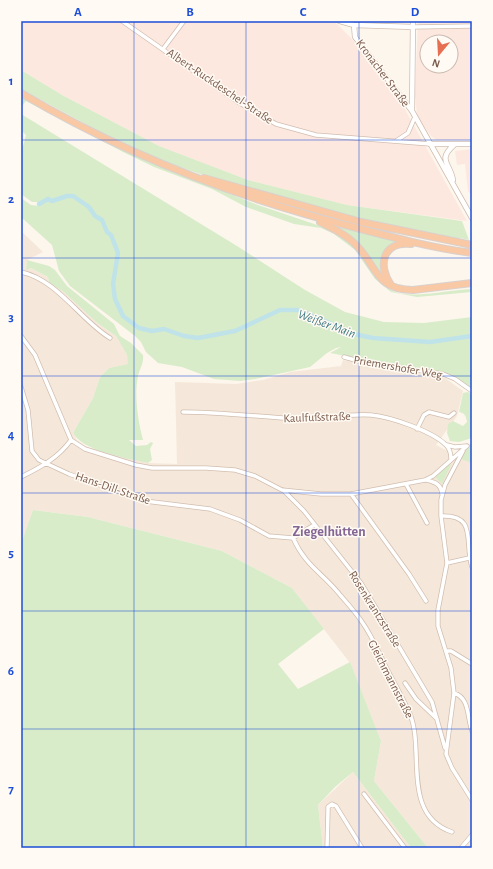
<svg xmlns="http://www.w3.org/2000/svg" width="493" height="869" viewBox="0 0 493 869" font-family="'Alegreya Sans',sans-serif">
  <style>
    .residential { fill: #f5e8da }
    .commercial { fill: #fde8e0; fill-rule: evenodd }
    .green { fill: #d8ecc9 }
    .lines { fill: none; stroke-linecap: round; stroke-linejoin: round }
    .canal { stroke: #bfe3e8; stroke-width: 4.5 }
    .minor-casing { stroke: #d1beb0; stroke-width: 5 }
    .tertiary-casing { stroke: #d1beb0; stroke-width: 6 }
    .trunk-casing { stroke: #dad1cd; stroke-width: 8 }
    .minor { stroke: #fff; stroke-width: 3.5 }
    .tertiary { stroke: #fff; stroke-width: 4.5 }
    .trunk { stroke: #f9c8a4; stroke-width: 6 }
    .grid { fill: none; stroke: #1d4ed8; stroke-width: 1; stroke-opacity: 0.55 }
    .labels { text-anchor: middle; stroke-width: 3; stroke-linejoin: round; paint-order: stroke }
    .street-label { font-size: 12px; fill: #7a5c4d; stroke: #fffaf3 }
    .water-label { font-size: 13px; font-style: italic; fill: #437c86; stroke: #fffaf3 }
    .quarter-label { font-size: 14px; font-weight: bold; fill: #846695; stroke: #fffaf3 }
    .neatline { fill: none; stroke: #1d4ed8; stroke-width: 1.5 }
    .grid-label { font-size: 13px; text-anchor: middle; font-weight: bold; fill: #1d4ed8 }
  </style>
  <rect width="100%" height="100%" fill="#fdf6ec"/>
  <path class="residential" d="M21,231l22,21 -16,8 -1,9 5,-1 17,9 1,6 15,9 32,30 20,14 11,19 2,9 -20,4 -9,9 -7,21 -20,35 4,7 10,7 61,16 29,1 -2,-82 61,2 27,-4 27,-8 51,-6 2,-6 102,18 18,13 -6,25 -21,29 36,18v385h-44l-54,-67 7,-40 -31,-78 -58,-75 -70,-37 -134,-34 -55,-7 -12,34z
    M353,772l58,76h-88l-5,-43z"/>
  <path class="commercial" d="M21,21h313l17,17 51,66 65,117 -120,-16 -99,-25 -89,-34 -97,-51 -41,-25z
    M418,21h54v119h-36l-5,-4 -14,-19 -2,-23zM427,42h24v24h-24z
    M472,149v47l-4,-5 -3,-27 -8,1 -2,-14z"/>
  <path class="green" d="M21,70l41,25 97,51 89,34 99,25 115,16 7,19 -9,-2v2l-81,-16 -170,-47 -35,-12 -59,-25 -94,-51z
    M21,96l151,75 86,34 71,24c9,5 20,11 27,19 16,17 22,43 48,46 22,2 46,-4 68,-5v3l-55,5 -26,-5 -16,-13 -20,-29 -21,-16 -13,-6 -27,-4 -48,-17 -34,-18 -58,-22 -31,-15 -97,-51 -4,5z
    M21,114l216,132 68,44 40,22 39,10 40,1 48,-6v72l-29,-15 -113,-21 11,-6 -5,1 -9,5 -17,14 -55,12 -15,2 -26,-2 -32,-12 -24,-4 -12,-11 -5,-10 -6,-6 -65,-50 -11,-15 -7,-26 -31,-28v-19l10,7 8,1 4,-4h-11l-11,-8v-40l5,-19 -5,-5z
    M333,225l66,15c-7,15 -24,13 -17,35l-2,1 -13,-21z
    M27,260l22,6 6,4 12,16 47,38 6,12 11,7 12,12c1,8 -3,13 -5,21 -4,19 0,45 5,64h-14l7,6 11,-1 4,-3 2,1 -3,6 2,11 -4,3c-21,-5 -64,-11 -75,-30l20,-35 7,-21 9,-9 19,-4 -1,-9 -11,-19 -20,-14 -32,-30 -15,-9 -1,-6 -17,-9 -5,2z
    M468,392l4,3v43l-13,4 -9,-1 -3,-8 1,-9 5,-3 10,5 4,-4c-1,-6 -2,-9 -8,-10l4,-19z
    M472,443v20l-13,-5 8,-12z
    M448,464l3,1 -9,19 -7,-7z
    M33,510l55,7 134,34 70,37 32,41 -46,35 20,25 52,-27 31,79 -7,40 54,67h-17l-58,-76 -18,15 -17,18 5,43h-302v-304z"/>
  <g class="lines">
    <path class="canal" d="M39,204l9,-5 4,2 15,-5h6l16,11 6,9 7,4 5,12 4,3 7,18 -5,31 2,15 8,17 16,12 13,3 12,-2 20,7 14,2 37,-7 45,-21h19l59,25 15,3 57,4 42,-6"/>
    <g class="minor-casing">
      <path id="minor" d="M122,21l116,81 38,22 40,11 114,9
        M413,27l59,-1
        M163,49l21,-28
        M396,141l12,-8 6,-14
        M21,272c37,8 59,48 89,66
        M21,336l14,19 36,85 14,9 51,16 16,3h54l29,2 20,6 27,14 39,4h30l74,-14 8,-4 34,-30
        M344,357l18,5 81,12 12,5 17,12
        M21,387l7,23 4,41 7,9 30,14 76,27 65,8 30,11 29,16 24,2 21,-13
        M183,412c38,0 76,5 115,7 24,1 49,-6 73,-4 20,2 61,16 75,30 4,4 5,9 5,14
        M417,429l7,-14 5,-3 20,5 5,-4
        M447,445l8,2 11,-1
        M463,451l-18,34 -4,15v16l6,47 -9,47v16l13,42 3,25 -8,61 6,14 20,32
        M21,477c20,-10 37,-19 50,-37
        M426,480c9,2 15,4 16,14
        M406,484l21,39
        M283,490l21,21 57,72 71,119 13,46
        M351,494l58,80 17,27
        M441,516c37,-2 23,27 31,51
        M293,538c13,29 30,35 48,58 7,8 15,17 21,26 11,15 18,34 27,51 7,13 15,27 21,41 15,37 -9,101 42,118
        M447,563l22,-5
        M446,651h5l21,13
        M405,683l11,16 21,20
        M454,693c16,5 13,25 18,38
        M364,794l41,54
        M327,848l1,-37v-4l4,-3 4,2 26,42
        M461,848l11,-13"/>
    </g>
    <g class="tertiary-casing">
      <path id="tertiary" d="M340,21l14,4 59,2
        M413,21l-1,90 60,107
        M354,25l1,12 57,74
        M430,144h42
        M453,180c-3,-17 -16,-20 1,-35"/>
    </g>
    <g class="trunk-casing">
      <path id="trunk" d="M21,93c106,63 216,105 336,135 38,10 76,20 115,25
        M204,178l157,44 111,23
        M320,222c12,6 24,11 34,21 23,21 20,47 59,47l59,-7
        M391,285c-14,-20 -8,-44 20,-41"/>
    </g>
    <use href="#minor" class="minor"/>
    <use href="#tertiary" class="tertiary"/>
    <use href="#trunk" class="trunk"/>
  </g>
  <path class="grid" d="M134,21v827M246,21v827M359,21v827M21,140h451M21,258h451M21,376h451M21,493h451M21,611h451M21,729h451"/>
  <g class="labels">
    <g class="street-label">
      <text transform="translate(383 73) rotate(53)" y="4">Kronacher Straße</text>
      <text transform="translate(220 86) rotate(34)" y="4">Albert-Ruckdeschel-Straße</text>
      <text transform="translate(398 367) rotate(10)" y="4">Priemershofer Weg</text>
      <text transform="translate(317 417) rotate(-2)" y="4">Kaulfußstraße</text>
      <text transform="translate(113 488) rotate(19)" y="4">Hans-Dill-Straße</text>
      <text transform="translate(375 609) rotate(58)" y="4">Rosenkrantzstraße</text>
      <text transform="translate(391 679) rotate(63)" y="4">Gleichmannstraße</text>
    </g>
    <g class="water-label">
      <text transform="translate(327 323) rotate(20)" y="5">Weißer Main</text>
    </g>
    <g class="quarter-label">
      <text x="329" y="536">Ziegelhütten</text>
    </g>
  </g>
  <rect width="493" height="869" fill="none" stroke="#fffaf3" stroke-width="44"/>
  <g transform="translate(439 54) rotate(198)"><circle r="19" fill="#fffaf3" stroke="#cabbb1"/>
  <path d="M0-3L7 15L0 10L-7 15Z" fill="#e76f51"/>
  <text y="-6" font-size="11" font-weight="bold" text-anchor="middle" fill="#7a5c4d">N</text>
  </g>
  <rect x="22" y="22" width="449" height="825" class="neatline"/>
  <g class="grid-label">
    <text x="78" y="16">A</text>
    <text x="190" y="16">B</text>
    <text x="303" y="16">C</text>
    <text x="415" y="16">D</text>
    <text x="11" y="85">1</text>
    <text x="11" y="203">2</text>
    <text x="11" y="321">3</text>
    <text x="11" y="439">4</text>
    <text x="11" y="557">5</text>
    <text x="11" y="675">6</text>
    <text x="11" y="793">7</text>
  </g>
</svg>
